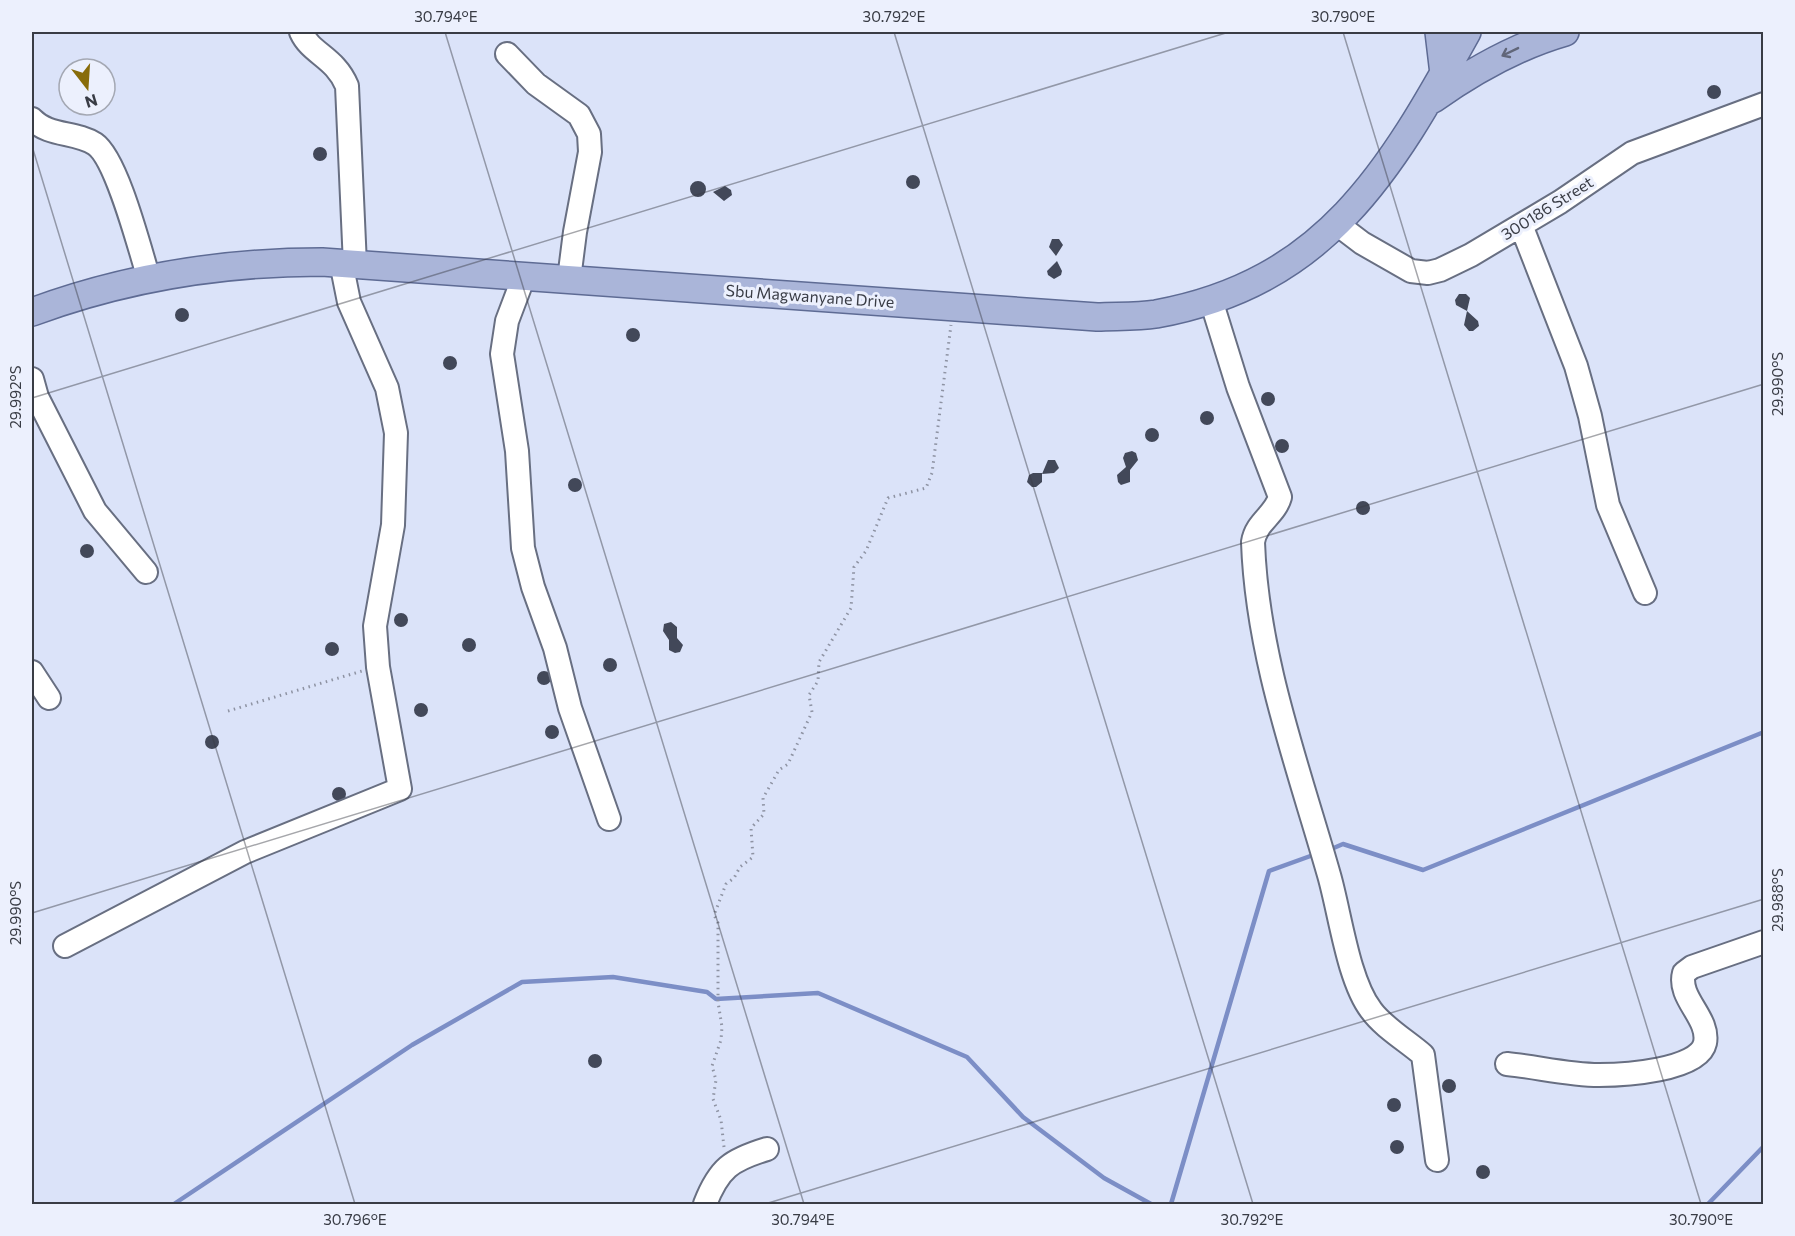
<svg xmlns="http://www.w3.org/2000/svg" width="1795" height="1236" viewBox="0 0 1795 1236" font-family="Commissioner,sans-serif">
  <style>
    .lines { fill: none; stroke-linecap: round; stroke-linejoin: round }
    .stream { stroke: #7c8ec6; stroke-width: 4.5 }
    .building { fill: #424859 }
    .minor-casing { stroke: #686f82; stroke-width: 26 }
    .major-casing { stroke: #5e6b94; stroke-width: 30 }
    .path { stroke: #8e93a3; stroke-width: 3; stroke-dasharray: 1.5 4.5; stroke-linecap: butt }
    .minor { stroke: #fff; stroke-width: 22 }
    .major { stroke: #aab5d9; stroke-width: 27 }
    .oneway { stroke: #616679 }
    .ticks { fill: none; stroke: #393c45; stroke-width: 1.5; stroke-opacity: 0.45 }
    .labels { text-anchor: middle; stroke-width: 6; stroke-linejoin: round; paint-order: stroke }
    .street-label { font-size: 16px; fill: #393c45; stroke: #ecf0fd }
    .neatline { fill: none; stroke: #393c45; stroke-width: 2 }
    .ticks-label { font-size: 15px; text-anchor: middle; fill: #393c45 }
  </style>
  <rect width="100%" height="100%" fill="#dbe3f9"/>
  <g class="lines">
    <path class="stream" d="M1329,850l14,-6 80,26 341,-138
      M174,1204l238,-159 110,-63 91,-5 94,15 9,7 102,-6 149,64 56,60 81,61 47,26
      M1171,1204l98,-333 47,-17
      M1708,1204l56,-58"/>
  </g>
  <path class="building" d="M1707 92a7 7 0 1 1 14 0a7 7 0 1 1-14 0Z
    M313 154a7 7 0 1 1 14 0a7 7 0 1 1-14 0Z
    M906 182a7 7 0 1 1 14 0a7 7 0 1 1-14 0Z
    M690 189a8 8 0 1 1 16 0a8 8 0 1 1-16 0Z
    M725,186l6,4 1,5 -8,6 -11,-9z
    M1052,239h7l4,6 -7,11 -7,-9z
    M1057,261l5,10 -1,4 -7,4 -6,-4 -1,-4z
    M1459,294h7l4,4 -3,13 -11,-6 -1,-5z
    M175 315a7 7 0 1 1 14 0a7 7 0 1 1-14 0Z
    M1467,311l11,10 1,5 -6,5h-4l-5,-6z
    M626 335a7 7 0 1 1 14 0a7 7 0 1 1-14 0Z
    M443 363a7 7 0 1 1 14 0a7 7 0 1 1-14 0Z
    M1261 399a7 7 0 1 1 14 0a7 7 0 1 1-14 0Z
    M1200 418a7 7 0 1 1 14 0a7 7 0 1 1-14 0Z
    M1145 435a7 7 0 1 1 14 0a7 7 0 1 1-14 0Z
    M1275 446a7 7 0 1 1 14 0a7 7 0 1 1-14 0Z
    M1132,451l4,2 2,7 -8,10v12l-9,3 -3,-3 -1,-7 9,-8 -3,-9 2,-5z
    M1048,460h7l4,8 -5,5 -12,1z
    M1033,473h9v9l-6,5h-4l-5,-5 2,-7z
    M568 485a7 7 0 1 1 14 0a7 7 0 1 1-14 0Z
    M1356 508a7 7 0 1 1 14 0a7 7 0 1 1-14 0Z
    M80 551a7 7 0 1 1 14 0a7 7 0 1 1-14 0Z
    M394 620a7 7 0 1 1 14 0a7 7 0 1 1-14 0Z
    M671,622l6,5v11l6,7 -3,7 -5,1 -6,-3v-10l-6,-9 1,-7z
    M462 645a7 7 0 1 1 14 0a7 7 0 1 1-14 0Z
    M325 649a7 7 0 1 1 14 0a7 7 0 1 1-14 0Z
    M603 665a7 7 0 1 1 14 0a7 7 0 1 1-14 0Z
    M537 678a7 7 0 1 1 14 0a7 7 0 1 1-14 0Z
    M414 710a7 7 0 1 1 14 0a7 7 0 1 1-14 0Z
    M545 732a7 7 0 1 1 14 0a7 7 0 1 1-14 0Z
    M205 742a7 7 0 1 1 14 0a7 7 0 1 1-14 0Z
    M332 794a7 7 0 1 1 14 0a7 7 0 1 1-14 0Z
    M588 1061a7 7 0 1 1 14 0a7 7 0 1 1-14 0Z
    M1442 1086a7 7 0 1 1 14 0a7 7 0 1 1-14 0Z
    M1387 1105a7 7 0 1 1 14 0a7 7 0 1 1-14 0Z
    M1390 1147a7 7 0 1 1 14 0a7 7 0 1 1-14 0Z
    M1476 1172a7 7 0 1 1 14 0a7 7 0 1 1-14 0Z"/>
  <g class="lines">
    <g class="minor-casing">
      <path id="minor" d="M301,32c10,22 34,25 46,54l8,179
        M507,54l29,30 43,31 10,19 1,18 -15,80 -6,47
        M32,119c17,18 43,12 63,25 22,15 45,106 54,135
        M1337,224l25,19 49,28 17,2 12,-3 31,-15 89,-53 72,-49 132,-49
        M1521,225l55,141 14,50 18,89 37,88
        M524,276l-17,45 -5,33 15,97 6,97 10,39 22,61 15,60 39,111
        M1211,300l27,87 42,110c-5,18 -24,25 -27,45 4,115 45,224 76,333 11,38 19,105 42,135 12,17 36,31 52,45l14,105
        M32,379l5,18 58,114 51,61
        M32,672l17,26
        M65,946l180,-94 155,-63 -22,-122 -3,-41 18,-101 3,-92 -9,-45 -38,-86 -8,-40
        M1507,1064c30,3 62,11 92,11 23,0 100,-4 106,-32 5,-25 -28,-45 -21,-70l8,-6 72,-25
        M705,1204c14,-36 26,-44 62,-55"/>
    </g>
    <g class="major-casing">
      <path id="major" d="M1439,32l5,42
        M1433,99c41,-29 83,-53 132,-67
        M32,312c92,-34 192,-50 290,-50l775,55c19,-1 40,0 59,-3 170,-31 234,-143 311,-282"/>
    </g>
    <path class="path" d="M228,711l134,-40
      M724,1147l-3,-27 -8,-21 3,-19 -4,-14 9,-26 1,-13 -4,-25v-79l-4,-8 12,-31 8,-6 6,-11 13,-10 -2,-29 13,-14 -1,-16 16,-28 9,-6 24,-52 -3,-17 9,-14 1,-19 32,-54 3,-41 12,-16 22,-53 38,-10 6,-15 19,-148"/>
    <use href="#minor" class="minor"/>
    <use href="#major" class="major"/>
  </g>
  <defs><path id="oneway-shaft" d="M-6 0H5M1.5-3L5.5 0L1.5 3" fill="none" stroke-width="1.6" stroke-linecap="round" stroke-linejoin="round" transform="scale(1.5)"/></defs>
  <use class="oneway" href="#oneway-shaft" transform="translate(1510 52) rotate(154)"/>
  <path class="ticks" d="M445,32l359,1172M894,32l359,1172M1343,32l358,1172M32,146l323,1058M32,398l1197,-366M32,913l1732,-529M765,1204l999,-305"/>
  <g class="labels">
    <g class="street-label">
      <text transform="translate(1547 208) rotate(-32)" y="6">300186 Street</text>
      <text transform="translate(810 296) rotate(4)" y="6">Sbu Magwanyane Drive</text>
    </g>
  </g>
  <rect width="1795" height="1236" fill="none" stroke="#ecf0fd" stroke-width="66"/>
  <g transform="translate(87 87) rotate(163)"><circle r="28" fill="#ecf0fd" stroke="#a4a8b3" stroke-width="1.5"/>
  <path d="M0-4.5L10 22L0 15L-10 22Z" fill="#886c0a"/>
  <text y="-9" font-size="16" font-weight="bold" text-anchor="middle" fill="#393c45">N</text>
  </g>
  <rect x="33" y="33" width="1729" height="1170" class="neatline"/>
  <g class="ticks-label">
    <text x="446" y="22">30.794°E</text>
    <text x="894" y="22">30.792°E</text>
    <text x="1343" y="22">30.790°E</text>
    <text transform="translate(1778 384) rotate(-90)" y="5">29.990°S</text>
    <text transform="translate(16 397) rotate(-90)" y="5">29.992°S</text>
    <text transform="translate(1778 900) rotate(-90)" y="5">29.988°S</text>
    <text transform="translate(16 913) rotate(-90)" y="5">29.990°S</text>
    <text x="355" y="1225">30.796°E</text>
    <text x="803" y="1225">30.794°E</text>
    <text x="1252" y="1225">30.792°E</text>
    <text x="1701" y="1225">30.790°E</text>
  </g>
</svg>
